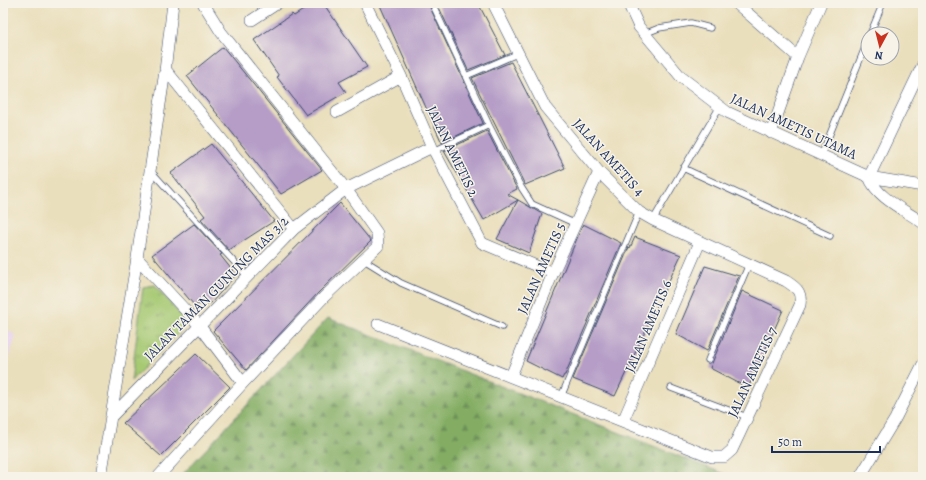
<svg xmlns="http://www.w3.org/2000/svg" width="926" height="480" viewBox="0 0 926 480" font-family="Alegreya,serif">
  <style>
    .built { fill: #e7d2ef }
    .grass { fill: url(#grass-tufts); stroke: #607c68 }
    .forest { fill: url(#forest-firs); stroke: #506e61 }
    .building { fill: #b59dc7 }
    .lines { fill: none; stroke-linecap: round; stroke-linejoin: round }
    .lane-casing { stroke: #3a496c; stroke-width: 7 }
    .street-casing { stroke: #3a496c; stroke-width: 12 }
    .lane { stroke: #fff; stroke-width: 5.5 }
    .street { stroke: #fff; stroke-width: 11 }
    .labels { text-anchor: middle; stroke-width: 3; stroke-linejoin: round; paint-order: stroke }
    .street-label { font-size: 14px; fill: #1b2f5e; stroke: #f7f3e8 }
  </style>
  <defs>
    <pattern id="grass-tufts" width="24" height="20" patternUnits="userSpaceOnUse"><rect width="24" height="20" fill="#a6c972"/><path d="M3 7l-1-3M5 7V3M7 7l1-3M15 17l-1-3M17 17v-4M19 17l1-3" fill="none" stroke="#86a461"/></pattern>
    <pattern id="forest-firs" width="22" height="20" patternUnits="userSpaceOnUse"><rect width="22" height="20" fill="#84ad64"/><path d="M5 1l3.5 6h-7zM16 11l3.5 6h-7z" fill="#6b8d56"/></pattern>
  </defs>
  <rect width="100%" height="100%" fill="#f7f3e8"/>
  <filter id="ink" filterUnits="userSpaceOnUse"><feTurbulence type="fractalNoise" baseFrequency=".025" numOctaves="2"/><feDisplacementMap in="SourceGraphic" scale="8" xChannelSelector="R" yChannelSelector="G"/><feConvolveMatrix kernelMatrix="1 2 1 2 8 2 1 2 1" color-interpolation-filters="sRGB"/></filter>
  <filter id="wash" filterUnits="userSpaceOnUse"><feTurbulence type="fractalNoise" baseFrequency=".012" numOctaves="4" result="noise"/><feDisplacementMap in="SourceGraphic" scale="16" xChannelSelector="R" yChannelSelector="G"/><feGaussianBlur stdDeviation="0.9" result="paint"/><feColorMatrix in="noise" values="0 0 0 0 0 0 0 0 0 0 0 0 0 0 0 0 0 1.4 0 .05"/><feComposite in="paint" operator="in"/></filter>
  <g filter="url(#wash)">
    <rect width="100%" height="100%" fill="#eadfbc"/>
    <path class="built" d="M3,326l13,10 -13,39z"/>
    <path class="grass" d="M155,285l29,34 -4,13 -49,49 12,-94z"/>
    <path class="forest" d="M328,318l399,157 6,2h-553z"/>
    <g id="blocks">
      <path class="building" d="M314,3h9l44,64 -28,15 7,10 -40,23 -29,-38 2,-1 -25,-36 38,-26 2,2z
        M379,3h49l55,120 -41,20z
        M437,3h41l27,52 -37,15z
        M223,47l26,32 73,91 -41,24 -94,-118z
        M511,62l54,106 -40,17 -53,-107z
        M487,131l30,58 -10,5 11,6 -34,20 -40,-69z
        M211,144l63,77 -45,29 -28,-31 4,-3 -34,-43z
        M518,200l24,14 -13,39 -32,-14z
        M340,203l31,38 -52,51 -73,78 -33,-39z
        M194,224l28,30 -2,1 16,20 -25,28 -17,2 -42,-50z
        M583,224l38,19 -56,132h-1l-2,4 -36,-18z
        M635,237l46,18 -66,141 -42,-17 56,-132 1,1z
        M705,266l34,10 -32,75 -31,-17z
        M742,291l41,19 -35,78 -38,-20z
        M196,354l34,33 -69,69 -38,-33z"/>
    </g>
  </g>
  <g filter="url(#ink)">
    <use href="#blocks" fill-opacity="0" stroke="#3a496c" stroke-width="1"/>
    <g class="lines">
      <g class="lane-casing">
        <path id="lane" d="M432,3l57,122 32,62 11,17 44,20
          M644,34l15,-6 32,-5 19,5
          M870,34l13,-31
          M466,76l51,-22
          M434,151l55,-26
          M821,156l47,-116
          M683,168l147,68
          M150,170l97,106
          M653,220l66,-112
          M364,260l37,23 101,44
          M708,360l41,-96
          M671,388l76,29
          M561,397l78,-185"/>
      </g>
      <g class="street-casing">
        <path id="street" d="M365,3l36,73 31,71 50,96 71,30
          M628,3l11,24 42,50 46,35 142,65 54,9
          M736,3l62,54
          M252,20l26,-17
          M923,64l-54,113c8,21 36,33 54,46
          M165,69l129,160
          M337,112l64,-36
          M771,133l27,-76 23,-54
          M137,258l62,67 44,58
          M378,324l334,133h12l8,-7 68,-145c2,-13 -3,-17 -14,-24l-133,-61 -14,-8 -40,-40 -54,-65 -52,-104
          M511,376l42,-103 46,-101
          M113,415l181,-186 52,-40 86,-42
          M623,421l77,-179
          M101,477l36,-219 28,-187 8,-68
          M158,477l85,-94 81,-86 54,-51 -1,-13 -31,-44 -125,-157 -18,-29
          M860,477l35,-58 28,-55"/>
      </g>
      <use href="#lane" class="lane"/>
      <use href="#street" class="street"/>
    </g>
  </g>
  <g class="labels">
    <g class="street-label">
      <text transform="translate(794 126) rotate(25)" y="5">JALAN AMETIS UTAMA</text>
      <text transform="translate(453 151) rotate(64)" y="5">JALAN AMETIS 2</text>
      <text transform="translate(609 157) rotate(48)" y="5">JALAN AMETIS 4</text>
      <text transform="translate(541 268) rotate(-66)" y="5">JALAN AMETIS 5</text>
      <text transform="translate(216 288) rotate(-45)" y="5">JALAN TAMAN GUNUNG MAS 3/2</text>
      <text transform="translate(648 326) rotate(-67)" y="5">JALAN AMETIS 6</text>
      <text transform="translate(752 372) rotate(-65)" y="5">JALAN AMETIS 7</text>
    </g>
  </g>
  <rect width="926" height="480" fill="none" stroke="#f7f3e8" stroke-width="16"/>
  <g transform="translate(880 46) rotate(187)"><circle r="19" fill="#f7f3e8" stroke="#9fa5b1"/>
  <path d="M0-3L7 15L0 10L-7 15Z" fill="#c8321e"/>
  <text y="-6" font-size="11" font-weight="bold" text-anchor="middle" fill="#1b2f5e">N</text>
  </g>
  <path d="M772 446v6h108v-6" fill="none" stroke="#1b2f5e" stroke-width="2"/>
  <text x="778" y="446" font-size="12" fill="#1b2f5e" stroke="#f7f3e8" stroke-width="3" paint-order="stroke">50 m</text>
</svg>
